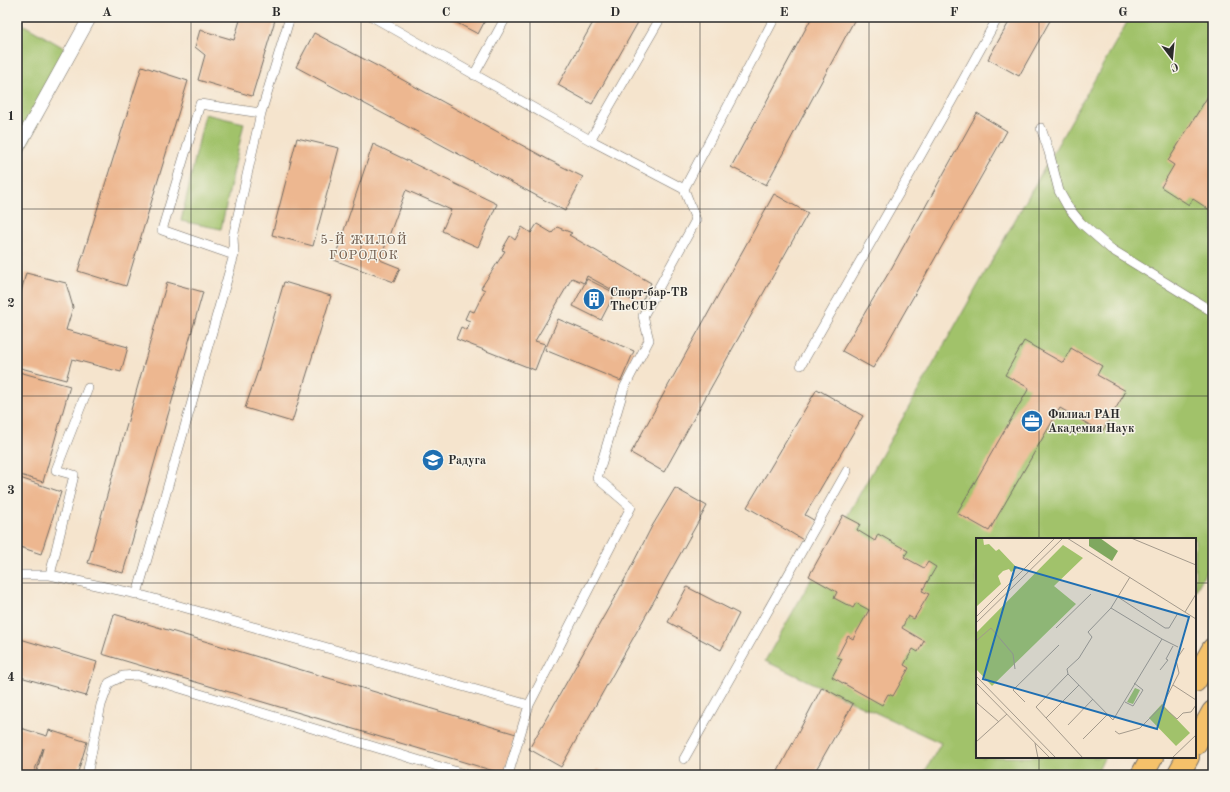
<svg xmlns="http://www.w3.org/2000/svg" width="1230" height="792" viewBox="0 0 1230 792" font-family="'Old Standard TT',serif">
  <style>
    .green { fill: #a1c26b; stroke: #66764b }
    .building { fill: #edb790 }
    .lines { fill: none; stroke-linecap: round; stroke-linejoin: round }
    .service-casing { stroke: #726c64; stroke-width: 10 }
    .pedestrian-casing { stroke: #726c64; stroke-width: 14 }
    .primary-casing { stroke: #726c64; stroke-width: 24 }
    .service { stroke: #fff; stroke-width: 9 }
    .pedestrian { stroke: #fff; stroke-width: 13 }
    .primary { stroke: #f5c16b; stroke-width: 22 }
    .grid { fill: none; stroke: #2b2b2b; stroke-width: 1; stroke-opacity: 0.55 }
    .labels { text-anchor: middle; stroke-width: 3; stroke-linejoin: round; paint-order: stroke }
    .poi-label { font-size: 12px; font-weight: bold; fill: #2b2b2b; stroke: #f7f3e8; text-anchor: start }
    .neighbourhood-label { font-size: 13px; letter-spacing: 1px; fill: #6f5c4e; stroke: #f7f3e8 }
    .inset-road { fill: none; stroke: #a49a8c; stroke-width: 1 }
    .view { fill: #1f6fb2; fill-opacity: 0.15; stroke: #1f6fb2; stroke-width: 2 }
    .inset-edge { fill: none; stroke: #2b2b2b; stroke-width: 2 }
    .neatline { fill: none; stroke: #2b2b2b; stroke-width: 1.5 }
    .grid-label { font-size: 13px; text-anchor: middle; font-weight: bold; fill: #2b2b2b }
  </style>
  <rect width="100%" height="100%" fill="#f7f3e8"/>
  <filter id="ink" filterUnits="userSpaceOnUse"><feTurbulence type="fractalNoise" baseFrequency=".025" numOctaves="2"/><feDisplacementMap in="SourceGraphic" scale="8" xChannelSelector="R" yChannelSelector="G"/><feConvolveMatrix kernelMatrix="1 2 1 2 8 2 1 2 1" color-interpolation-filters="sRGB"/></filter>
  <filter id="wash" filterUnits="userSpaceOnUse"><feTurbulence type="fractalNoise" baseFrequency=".012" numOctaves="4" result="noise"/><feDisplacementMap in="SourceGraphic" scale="16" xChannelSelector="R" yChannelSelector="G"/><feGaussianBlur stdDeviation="0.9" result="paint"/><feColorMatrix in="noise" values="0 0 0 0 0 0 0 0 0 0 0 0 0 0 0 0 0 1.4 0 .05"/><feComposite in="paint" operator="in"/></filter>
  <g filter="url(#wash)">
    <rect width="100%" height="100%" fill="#f5e4cd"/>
    <path class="green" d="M1130,17h83v542l-18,33v-53h-218v218h128l-10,18h-172l18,-32 -176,-82z
      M17,21l56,32 -56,112z
      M205,114l39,9 -23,106 -40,-8z"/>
    <g id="blocks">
      <path class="building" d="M241,17h25l9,3 -23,76 -54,-16 7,-25 -10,-8 5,-17 34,10z
        M446,17h41l-9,17z
        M596,17h45l-49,87 -34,-19z
        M812,17h44l-90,168 -35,-18z
        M1012,17h40l-33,59 -31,-17z
        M314,33l67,35 168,92 34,17 -18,34 -269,-144z
        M142,66l46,15 -62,205 -48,-15z
        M1208,96l5,3v113l-20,-13 -4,6 -28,-18 13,-22 -6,-4z
        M977,113l30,18 -134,237 -31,-17 49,-82z
        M297,138l42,10 -26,98 -41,-11z
        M373,144l124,60 -19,43 -36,-16 9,-21 -45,-20 -26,70 20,8 -6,14 -60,-22z
        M774,194l34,19 -144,259 -33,-19z
        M537,224l15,9 5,-6 15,6 -3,2 82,48 -11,22 -53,-29 -3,7 -12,-5 -37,63 10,3 -10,26 -79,-31 5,-12 6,3 3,-9 -5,-2 4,-9 5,2 11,-22 -4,-2 24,-37 -3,-1 8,-14 5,4 7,-13 9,6z
        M26,273l40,10 7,24 -7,23 62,17 -7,25 -49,-13 -6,21 -49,-13v-60z
        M587,279l28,14 -14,27 -28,-14z
        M167,282l36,10 -80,281 -35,-10z
        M284,282l47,14 -39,126 -47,-14 14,-40z
        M558,319l76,32 -13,30 -76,-31z
        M1024,341l39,22 8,-15 31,18 -5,9 29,16 -24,41 -42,-24 -71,123 -32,-18 72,-125 -24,-13z
        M19,372l51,14 -27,96 -26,-8v-96z
        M817,389l46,27 -58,99 12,7 -12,19 -58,-34z
        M17,477l44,15 -20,62 -24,-8z
        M675,488l32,18 -146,261 -32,-18 97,-172 25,-49z
        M843,515l17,9 -3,6 18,11 3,-7 30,17 -4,6 20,11 4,-6 8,5 -14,24 7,3 -15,25 -6,-3 -6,12 22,13 -6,11 -5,-3 -9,16 5,3 -16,28 -5,-2 -6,11 -50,-28 10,-18 -5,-2 11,-21 5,3 16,-29 -13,-7 -3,5 -19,-10 3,-6 -28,-16z
        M687,587l52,27 -18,36 -53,-28z
        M114,614l402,120 -12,40 -402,-120z
        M17,638l80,24 -11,34 -69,-20z
        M822,687l31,17 -40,71h-37z
        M17,727l30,9 2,-6 38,12 -10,33h-41l7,-27 -10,27h-16z
        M597,769l14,6h-17z"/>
    </g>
  </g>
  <g filter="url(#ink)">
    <use href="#blocks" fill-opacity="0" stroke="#726c64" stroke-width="1"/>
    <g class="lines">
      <g class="service-casing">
        <path id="service" d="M290,17l-29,96 -28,124 1,18 -97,339 392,111
          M373,17l217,123 94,49 12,31 -53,96 6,24 -25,48 -27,90 34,29 -102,198 -21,70
          M474,75l32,-58
          M1041,128l8,24 10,39 9,16 13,16 30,26 102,63
          M590,140l71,-123
          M684,189l91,-172
          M234,255l-72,-25 38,-126 61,9
          M801,365l150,-263 47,-85
          M17,575h33l87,19
          M50,575l24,-100 -18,-5 32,-82
          M684,759l163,-288
          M87,775l14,-70 8,-22 14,-7 14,-1 330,100"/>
      </g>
      <g class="pedestrian-casing">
        <path id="pedestrian" d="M17,149l73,-132"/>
      </g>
      <g class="primary-casing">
        <path id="primary" d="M1195,681l18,-32
          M1195,744l18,-32
          M1142,775l10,-18
          M1178,775l10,-18"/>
      </g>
      <use href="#service" class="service"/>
      <use href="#pedestrian" class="pedestrian"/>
      <use href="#primary" class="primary"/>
    </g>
  </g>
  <path class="grid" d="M191,17v758M361,17v758M530,17v758M700,17v758M869,17v758M1039,17v522M17,209h1196M17,396h1196M17,583h960M1195,583h18M1039,757v18"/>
  <defs>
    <g id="building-disc" transform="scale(1.15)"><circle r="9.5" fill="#1f6fb2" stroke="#f7f3e8"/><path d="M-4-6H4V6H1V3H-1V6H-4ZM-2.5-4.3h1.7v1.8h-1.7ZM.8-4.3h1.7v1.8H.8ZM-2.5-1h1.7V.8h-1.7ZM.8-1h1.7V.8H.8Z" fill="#fff"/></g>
    <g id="office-disc" transform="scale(1.15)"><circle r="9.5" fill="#1f6fb2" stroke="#f7f3e8"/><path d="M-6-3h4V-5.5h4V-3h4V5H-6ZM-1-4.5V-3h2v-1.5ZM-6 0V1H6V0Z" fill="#fff"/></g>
    <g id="school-disc" transform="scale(1.15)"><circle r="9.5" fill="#1f6fb2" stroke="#f7f3e8"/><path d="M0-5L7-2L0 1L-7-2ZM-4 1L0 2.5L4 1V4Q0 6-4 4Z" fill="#fff"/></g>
  </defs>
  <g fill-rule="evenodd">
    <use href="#building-disc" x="594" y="299"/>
    <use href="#office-disc" x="1032" y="421"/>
    <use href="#school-disc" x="433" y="460"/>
  </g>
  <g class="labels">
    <g class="poi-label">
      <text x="610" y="296">Спорт-бар-ТВ<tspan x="610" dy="14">TheCUP</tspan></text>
      <text x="1048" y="418">Филиал РАН<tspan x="1048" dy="14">Академия Наук</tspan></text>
      <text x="448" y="464">Радуга</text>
    </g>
    <g class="neighbourhood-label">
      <text x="364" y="244">5-Й ЖИЛОЙ<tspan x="364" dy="15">ГОРОДОК</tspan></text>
    </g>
  </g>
  <g transform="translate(976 538)">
    <rect width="220" height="220" fill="#f5e4cd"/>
    <path d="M0,0h7l1,7 5,-1 7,7 3,-2 18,19 -6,4 -2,-3 -6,2 -5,5 3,8 -25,23zM87,7l20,13 -29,28 22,18 -84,82 -16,-17v-36zM159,150l5,2 -7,14 -6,-2zM186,166l28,29 -14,13 -27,-28z" fill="#a1c26b"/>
    <path d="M113,0h11l18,13 -6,10 -23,-15z" fill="#80a85f"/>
    <path class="inset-road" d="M91,0l129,81M155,0l65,27M142,59l47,31h4l9,-15M209,74l11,-18M0,79l79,-79M0,85l87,-85M80,90l35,-34M186,101l16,8M0,103l15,-13 22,26 2,15M184,132l8,-10 -2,-1 7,-13M92,136l45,46 49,-81 -51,-31M0,138l80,82M0,145l74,75M197,147l23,15M0,159l1,6 22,19M49,164l-12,-12 46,-45M149,164l8,4 10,-16 -9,-7M186,168l17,-33 -3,-13 8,-12M70,180l33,-33M92,187l25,-26M139,193l4,3 21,-6 22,-22 15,13 6,-6 8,-1 5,-7M107,201l25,-25M0,204l31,-28M59,205l3,15M107,220l-47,-51 32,-33 -1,-5 12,-11 13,-21 -4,-5 23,-24 19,-31M196,220l24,-23"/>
    <path class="view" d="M39,29l174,50 -32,112 -174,-50z"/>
    <rect width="220" height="220" class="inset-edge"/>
  </g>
  <rect width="1230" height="792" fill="none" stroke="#f7f3e8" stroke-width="44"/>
  <g transform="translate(1172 58) rotate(164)" stroke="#f7f3e8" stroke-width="3" paint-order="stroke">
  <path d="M0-3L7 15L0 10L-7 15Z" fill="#2b2b2b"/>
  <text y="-6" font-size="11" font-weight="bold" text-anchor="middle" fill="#2b2b2b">С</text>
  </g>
  <rect x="22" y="22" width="1186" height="748" class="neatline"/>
  <g class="grid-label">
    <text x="107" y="16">A</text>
    <text x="276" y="16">B</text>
    <text x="446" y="16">C</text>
    <text x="615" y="16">D</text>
    <text x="784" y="16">E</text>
    <text x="954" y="16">F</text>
    <text x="1123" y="16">G</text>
    <text x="11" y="120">1</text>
    <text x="11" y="307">2</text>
    <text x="11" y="494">3</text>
    <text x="11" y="681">4</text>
  </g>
</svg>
